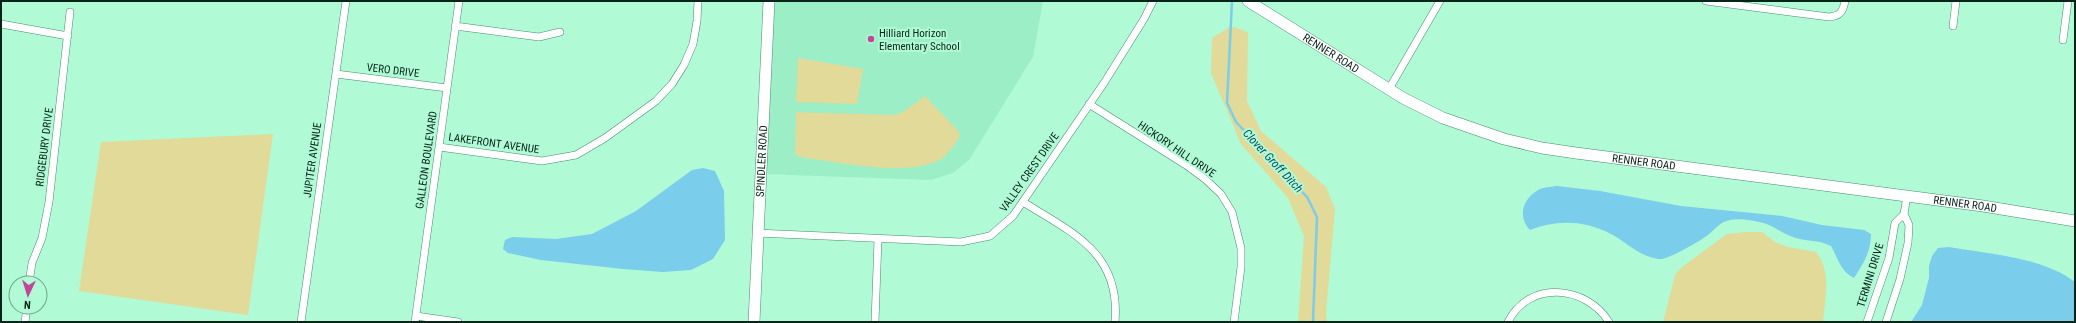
<svg xmlns="http://www.w3.org/2000/svg" width="2076" height="323" viewBox="0 0 2076 323" font-family="'Roboto Condensed',sans-serif">
  <style>
    .built { fill: #9ceec7 }
    .green { fill: #e1da98 }
    .water { fill: #7acdeb }
    .lines { fill: none; stroke-linecap: round; stroke-linejoin: round }
    .stream { stroke: #7acdeb; stroke-width: 2.5 }
    .street-casing { stroke: #468d6e; stroke-width: 8 }
    .secondary-casing { stroke: #468d6e; stroke-width: 12 }
    .street { stroke: #fff; stroke-width: 7 }
    .secondary { stroke: #fff; stroke-width: 11 }
    .poi-dot { fill: #c04698; stroke: #b1fad6; stroke-width: 1.5 }
    .labels { text-anchor: middle; stroke-width: 4; stroke-linejoin: round; paint-order: stroke }
    .poi-label { font-size: 11px; fill: #062418; stroke: #b1fad6; text-anchor: start }
    .street-label { font-size: 11px; fill: #062418; stroke: #b1fad6 }
    .water-label { font-size: 12px; font-style: italic; fill: #0a5267; stroke: #b1fad6 }
  </style>
  <rect width="100%" height="100%" fill="#b1fad6"/>
  <path class="built" d="M769,1h274l-10,56 -64,103 -16,13 -22,7 -170,-6z"/>
  <path class="green" d="M1231,26l17,6 -1,69 14,30 65,56 9,22 -9,104 1,9h-29l6,-86 -16,-38 -47,-54 -30,-71 1,-35z
    M798,58l65,11 -6,35 -61,-2z
    M925,96l35,37c-1,7 -5,11 -9,16 -5,6 -9,11 -16,13 -35,14 -98,0 -135,-5l-5,-3 1,-42 98,3 9,-3z
    M273,134l-25,181 -169,-24 22,-149z
    M1745,232h17l13,10 13,5 28,5c16,20 9,46 7,70h-160l12,-47 7,-8 45,-33z"/>
  <path class="water" d="M703,168l12,3 9,20 1,49 -12,19 -22,11 -28,2 -40,-3 -82,-9 -33,-7 -5,-4 2,-9 7,-3 44,2 36,-5 44,-23 56,-41z
    M1557,186l43,5 81,15 101,10 40,9 42,5 7,4c0,18 -8,30 -17,44 -14,-7 -16,-20 -23,-32 -15,-7 -21,-4 -35,-8 -11,-3 -18,-9 -27,-13 -10,-4 -29,-7 -39,-5 -10,2 -15,9 -22,15 -8,6 -40,25 -49,24 -21,-3 -32,-17 -50,-26 -26,-13 -53,-13 -79,-3 -13,-14 -7,-31 8,-40 5,-3 13,-3 19,-4z
    M1949,247c40,7 93,10 126,35v40h-164l11,-17 7,-27v-12l3,-10 6,-8z"/>
  <g class="lines">
    <path class="stream" d="M1232,1l-5,102 9,19 71,75 10,20 -4,105"/>
    <g class="street-casing">
      <path id="street" d="M1706,1l123,16c11,-1 14,-5 16,-16
        M1,24l67,12
        M455,26l84,11 21,-5
        M1953,26l3,-25
        M2063,40l5,-39
        M336,74l111,14
        M1389,89l51,-88
        M1089,104l97,61 19,14 16,15 11,18 9,36v19l-7,55
        M439,147l103,14 34,-6 29,-17 51,-37 16,-17 12,-19 9,-21 4,-23 1,-20
        M1023,202c50,31 98,51 92,120
        M758,233l203,9 29,-6 23,-20 91,-133 40,-64 9,-18
        M29,283l3,-20 10,-25 7,-36 21,-190
        M416,316l42,6
        M25,322l2,-15
        M301,322l45,-321
        M415,322l44,-321
        M875,322l3,-83
        M1508,322c21,-42 78,-37 101,0
        M1867,322l22,-64 6,-35 9,-9
        M1886,322l14,-43 8,-36 1,-18 -5,-11 3,-18"/>
    </g>
    <g class="secondary-casing">
      <g id="secondary">
        <path id="s1" d="M1248,1l155,97 40,20 61,21 38,9 34,5 407,53 92,15"/>
        <path id="s2" d="M754,322l15,-321"/>
      </g>
    </g>
    <use href="#street" class="street"/>
    <use href="#secondary" class="secondary"/>
  </g>
  <circle class="poi-dot" cx="871" cy="39" r="4"/>
  <g class="labels">
    <g class="poi-label">
      <text x="879" y="37">Hilliard Horizon<tspan x="879" dy="13">Elementary School</tspan></text>
    </g>
    <g class="street-label">
      <text dy="4" stroke="none"><textPath href="#s1" startOffset="98">RENNER ROAD</textPath></text>
      <text transform="translate(393 70) rotate(7)" y="4">VERO DRIVE</text>
      <text transform="translate(494 143) rotate(8)" y="4">LAKEFRONT AVENUE</text>
      <text transform="translate(44 147) rotate(-83)" y="4">RIDGEBURY DRIVE</text>
      <text transform="translate(1177 149) rotate(34)" y="4">HICKORY HILL DRIVE</text>
      <text transform="translate(312 160) rotate(-82)" y="4">JUPITER AVENUE</text>
      <text transform="translate(426 160) rotate(-82)" y="4">GALLEON BOULEVARD</text>
      <text dy="4" stroke="none"><textPath href="#s2" startOffset="161">SPINDLER ROAD</textPath></text>
      <text dy="4" stroke="none"><textPath href="#s1" startOffset="434">RENNER ROAD</textPath></text>
      <text transform="translate(1029 172) rotate(-55)" y="4">VALLEY CREST DRIVE</text>
      <text dy="4" stroke="none"><textPath href="#s1" startOffset="758">RENNER ROAD</textPath></text>
      <text transform="translate(1870 275) rotate(-73)" y="4">TERMINI DRIVE</text>
    </g>
    <g class="water-label">
      <text transform="translate(1273 161) rotate(47)" y="4">Clover Groff Ditch</text>
    </g>
  </g>
  <rect width="2076" height="323" fill="none" stroke="#062418" stroke-width="4"/>
  <g transform="translate(28 295) rotate(184)"><circle r="19" fill="#b1fad6" stroke="#6da48a"/>
  <path d="M0-3L7 15L0 10L-7 15Z" fill="#c04698"/>
  <text y="-6" font-size="11" font-weight="bold" text-anchor="middle" fill="#062418">N</text>
  </g>
</svg>
